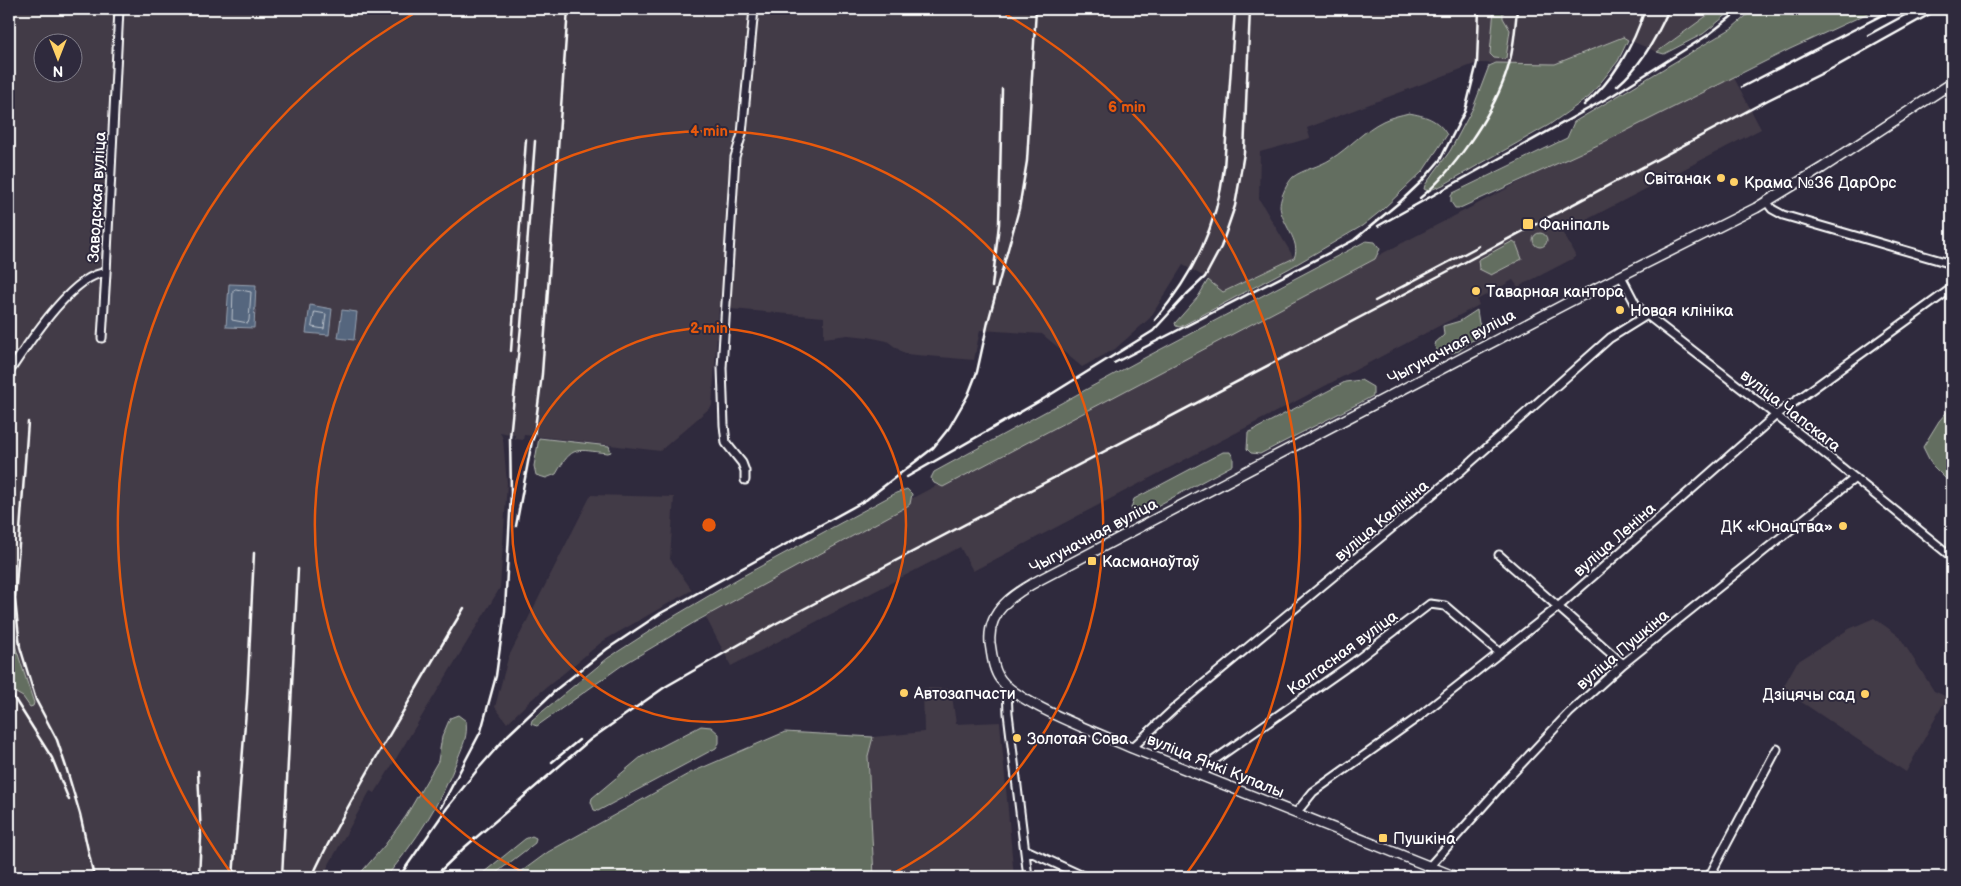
<svg xmlns="http://www.w3.org/2000/svg" width="1961" height="886" viewBox="0 0 1961 886" font-family="'Balsamiq Sans',sans-serif">
  <style>
    .built { fill: #423a47; fill-rule: evenodd }
    .green { fill: #646e61; stroke: #b2b6b0 }
    .water { fill: #54667e; stroke: #98a3b2 }
    .lines { fill: none; stroke-linecap: round; stroke-linejoin: round }
    .shore { stroke: #bbc2cb; stroke-width: 1 }
    .street-casing { stroke: #fff; stroke-width: 11 }
    .secondary-casing { stroke: #fff; stroke-width: 12 }
    .street { stroke: #2f2a3d; stroke-width: 7 }
    .secondary { stroke: #2f2a3d; stroke-width: 9 }
    .rail { stroke: #fff; stroke-width: 2.5 }
    .ring { fill: none; stroke: #e8590c; stroke-width: 2.5 }
    .poi-dot { fill: #ffd166; stroke: #2f2a3d; stroke-width: 2 }
    .labels { text-anchor: middle; stroke-width: 4; stroke-linejoin: round; paint-order: stroke }
    .poi-label { font-size: 16px; fill: #fff; stroke: #2f2a3d; text-anchor: start }
    .street-label { font-size: 16px; fill: #fff; stroke: #2f2a3d }
    .centre { fill: #e8590c; stroke: #2f2a3d; stroke-width: 2.5 }
    .ring-label { font-size: 15px; text-anchor: middle; font-weight: bold; fill: #e8590c; stroke: #2f2a3d; stroke-width: 4; stroke-linejoin: round; paint-order: stroke }
  </style>
  <rect width="100%" height="100%" fill="#2f2a3d"/>
  <filter id="ink" filterUnits="userSpaceOnUse"><feTurbulence type="fractalNoise" baseFrequency=".02" numOctaves="2"/><feDisplacementMap in="SourceGraphic" scale="10" xChannelSelector="R" yChannelSelector="G"/><feConvolveMatrix kernelMatrix="1 2 1 2 8 2 1 2 1" color-interpolation-filters="sRGB"/></filter>
  <g filter="url(#ink)">
    <path class="built" d="M9,9h1707l-59,43 -35,-15 -67,27 -78,-1 -170,65 3,10 -50,14 -1,47 35,59 -71,34 -18,-15 -22,-12 -33,53 -35,31 -33,18 -40,-33 -62,-4 -6,30 -69,-6 -18,-13 -19,-4 -20,-2 -24,3v-21l-105,-9 -7,98 -52,45 -126,-15 -10,-1 -1,5 -8,-1v-4l-15,-3 3,7 4,44 -7,105 -125,205 -5,-2 -48,86h-313zM42,42h30v30h-30z
      M1731,72l30,57 -198,103 13,25 -58,30 -5,-7 -36,20 2,5 -506,266 -13,-24 -229,119 -30,-58z
      M591,495l83,2 -4,62 22,31 -89,51 -72,59 -24,23 -12,-16 13,-49z
      M1874,618l25,18 35,55 13,6 -41,75 -124,-83 15,-27 52,-33z
      M923,688l28,1 5,35 44,-2 14,155h-140l-6,-121 5,-19 51,-5z"/>
    <path class="green" d="M1494,9h9v9l7,12 -4,28 -2,1 -10,-1 -4,-4z
      M1716,9h18l-31,25 -39,20 -7,-2z
      M1754,9h24l6,4 11,3 15,-7h67l-87,40 -190,95 -140,64h-5l-4,-6v-6l2,-3 114,-55 7,-16 158,-94z
      M1623,37l5,3 -10,21 -29,36 -40,28 -106,60 -15,6 -4,-2 1,-4 25,-34 23,-43 16,-42 7,-3 59,1z
      M1409,113c16,3 29,6 38,22l-24,36 -41,39 -20,16 -72,42 -110,59 -4,-1 -1,-3 23,-26 10,-17 15,12 71,-34c8,-17 -14,-35 -14,-53 1,-9 7,-22 13,-28 9,-7 28,-11 38,-18 18,-11 33,-29 52,-38 8,-4 18,-6 26,-8z
      M1533 240a7 7 0 1 1 14 0a7 7 0 1 1-14 0Z
      M1366,241l9,1 5,7 -5,10 -432,228 -9,-4 -3,-5 3,-6 214,-116z
      M1513,241l3,2 6,16 -31,16 -12,-6 -1,-9z
      M1477,310l2,13 7,12 -15,6 -12,10 -20,5 -5,-12 10,-9 -1,-9 17,-5z
      M1361,380l12,7v9l-113,58 -9,-1 -4,-4 1,-16 97,-51z
      M1952,406v79l-20,-20 -9,-18 16,-26z
      M539,438l70,8 2,6 -3,1c-32,-3 -35,-9 -52,21l-10,4 -10,-3 -2,-9z
      M1223,452h7l3,5v8l-93,50 -7,-3 -2,-4 3,-9z
      M907,489l5,5 -2,10 -4,3 -211,115 -74,44 -84,60 -6,-2 1,-4 76,-62 53,-34 78,-46 157,-85z
      M9,600l3,36 22,67 -1,3 -3,1 -7,-10 -7,-4 -7,-9z
      M458,715l8,6c2,15 -3,24 -8,37 -17,45 -42,83 -72,119h-29l28,-32 21,-29 32,-55 4,-24 8,-19z
      M701,726l10,1 8,7v9l-3,5 -118,63 -4,-1 -3,-8 1,-4 49,-41z
      M785,732l88,5 -5,19 6,121h-360l34,-25 142,-79z
      M532,836l4,2 -1,5 -44,34h-13l47,-38z"/>
    <path class="water" d="M229,284l27,1 -2,43 -28,-1z
      M310,305l22,4 -3,26 -23,-2z
      M342,310l15,2 -3,28 -16,-2z"/>
    <g class="lines">
      <path class="shore" d="M236,289l15,3 -2,28 -1,3 -16,-3 1,-29z
        M315,312l11,2 -2,15 -12,-2z"/>
      <g class="street-casing">
        <path id="street" d="M1766,201l6,8 11,6 169,49
          M1621,276l15,29 11,10 162,126 143,116
          M102,338l4,-65
          M9,372c17,-25 65,-100 97,-99l13,-264
          M745,480v-9l-3,-8 -16,-20 -2,-18 -2,-57 13,-211 7,-23 12,-125
          M1499,555l124,109
          M1007,688l1,25 20,164
          M1132,748l45,-42 286,-237 147,-131 37,-23
          M1202,776l11,-15 141,-99 76,-58 15,2 55,47
          M1296,813l17,-21 104,-74 141,-111 217,-191 177,-128
          M1026,850l59,27
          M1430,866l78,-88 61,-65 54,-49 232,-186
          M1709,877l68,-128"/>
      </g>
      <g class="secondary-casing">
        <path id="secondary" d="M1456,877l-324,-129c-30,-13 -113,-44 -131,-68 -8,-10 -9,-25 -11,-37 -3,-33 25,-50 51,-64l528,-277 187,-94 66,-40 130,-85"/>
      </g>
      <use href="#street" class="street"/>
      <use href="#secondary" class="secondary"/>
      <path class="rail" d="M1868,35l48,-26
        M1617,86c24,-20 40,-49 52,-77
        M1742,87l152,-78
        M1584,105c29,-24 50,-60 61,-96
        M1420,198c33,-26 71,-82 85,-121 8,-21 10,-46 12,-68
        M1378,226l235,-131 95,-60 33,-26
        M992,287l7,-63 3,-135
        M1375,301l104,-55
        M1155,320c38,-45 62,-93 69,-152l11,-159
        M511,351l15,-212
        M1114,363l240,-123 47,-39 20,-19 19,-22 25,-49 12,-48 2,-54
        M28,422l-13,177 5,48 16,53 21,40 9,27 14,47 14,63
        M907,477l138,-79 108,-67 34,-37 18,-17 16,-30 14,-41 4,-23 5,-30 6,-144
        M516,526l16,-85 2,-5 8,-62 26,-365
        M9,690l43,68 17,42
        M9,752l1,4
        M552,762l27,-22
        M198,771l3,66 -2,40
        M441,807l40,-76 15,-55 9,-65 6,-118 -1,-55 11,-112 14,-185
        M233,877l14,-179 7,-145
        M282,877l16,-308
        M312,877c19,-42 42,-81 65,-121 29,-49 57,-99 87,-148
        M399,877l48,-69 31,-39 30,-34 50,-47 49,-39 54,-36 205,-113 67,-52 16,-20 19,-33 9,-23 11,-50 31,-113 8,-48 9,-152
        M434,877l31,-30 126,-108 74,-52 110,-63 679,-356 314,-168 69,-34 102,-57"/>
    </g>
  </g>
  <g class="ring">
    <circle cx="709" cy="525" r="197"/>
    <path d="M530 876A394 394 0 1 1 888 876"/>
    <path d="M234 877A591 591 0 0 1 418 11M1000 11A591 591 0 0 1 1184 877"/>
  </g>
  <g class="poi-dot">
    <circle cx="1721" cy="178" r="5"/>
    <circle cx="1734" cy="182" r="5"/>
    <rect x="1522" y="218" width="12" height="12" rx="2.5"/>
    <circle cx="1476" cy="291" r="5"/>
    <circle cx="1620" cy="310" r="5"/>
    <circle cx="1843" cy="526" r="5"/>
    <rect x="1087" y="556" width="10" height="10" rx="2.5"/>
    <circle cx="904" cy="693" r="5"/>
    <circle cx="1865" cy="694" r="5"/>
    <circle cx="1017" cy="738" r="5"/>
    <rect x="1378" y="833" width="10" height="10" rx="2.5"/>
  </g>
  <g class="labels">
    <g class="poi-label">
      <text x="1711" y="184" text-anchor="end">Світанак</text>
      <text x="1744" y="188">Крама №36 ДарОрс</text>
      <text x="1539" y="230">Фаніпаль</text>
      <text x="1486" y="297">Таварная кантора</text>
      <text x="1630" y="316">Новая клініка</text>
      <text x="1833" y="532" text-anchor="end">ДК «Юнацтва»</text>
      <text x="1102" y="567">Касманаўтаў</text>
      <text x="914" y="699">Автозапчасти</text>
      <text x="1855" y="700" text-anchor="end">Дзіцячы сад</text>
      <text x="1027" y="744">Золотая Сова</text>
      <text x="1393" y="844">Пушкіна</text>
    </g>
    <g class="street-label">
      <text transform="translate(96 197) rotate(-87)" y="6">Заводская вуліца</text>
      <text transform="translate(1451 346) rotate(-28)" y="6">Чыгуначная вуліца</text>
      <text transform="translate(1791 410) rotate(38)" y="6">вуліца Чапскага</text>
      <text transform="translate(1381 520) rotate(-40)" y="6">вуліца Калініна</text>
      <text transform="translate(1093 535) rotate(-28)" y="6">Чыгуначная вуліца</text>
      <text transform="translate(1614 539) rotate(-41)" y="6">вуліца Леніна</text>
      <text transform="translate(1622 649) rotate(-40)" y="6">вуліца Пушкіна</text>
      <text transform="translate(1342 652) rotate(-36)" y="6">Калгасная вуліца</text>
      <text transform="translate(1216 765) rotate(22)" y="6">вуліца Янкі Купалы</text>
    </g>
  </g>
  <circle cx="709" cy="525" r="8" class="centre"/>
  <g class="ring-label">
    <text x="1127" y="112">6 min</text>
    <text x="709" y="136">4 min</text>
    <text x="709" y="333">2 min</text>
  </g>
  <rect width="1961" height="886" fill="none" stroke="#2f2a3d" stroke-width="30"/>
  <rect x="15" y="15" width="1931" height="856" fill="none" stroke="#fff" stroke-width="2" filter="url(#ink)"/>
  <g transform="translate(58 58) rotate(180)"><circle r="24" fill="#2f2a3d" stroke="#827f8b"/>
  <path d="M0-4L9 19L0 12L-9 19Z" fill="#ffd166"/>
  <text y="-8" font-size="14" font-weight="bold" text-anchor="middle" fill="#ffffff">N</text>
  </g>
</svg>
